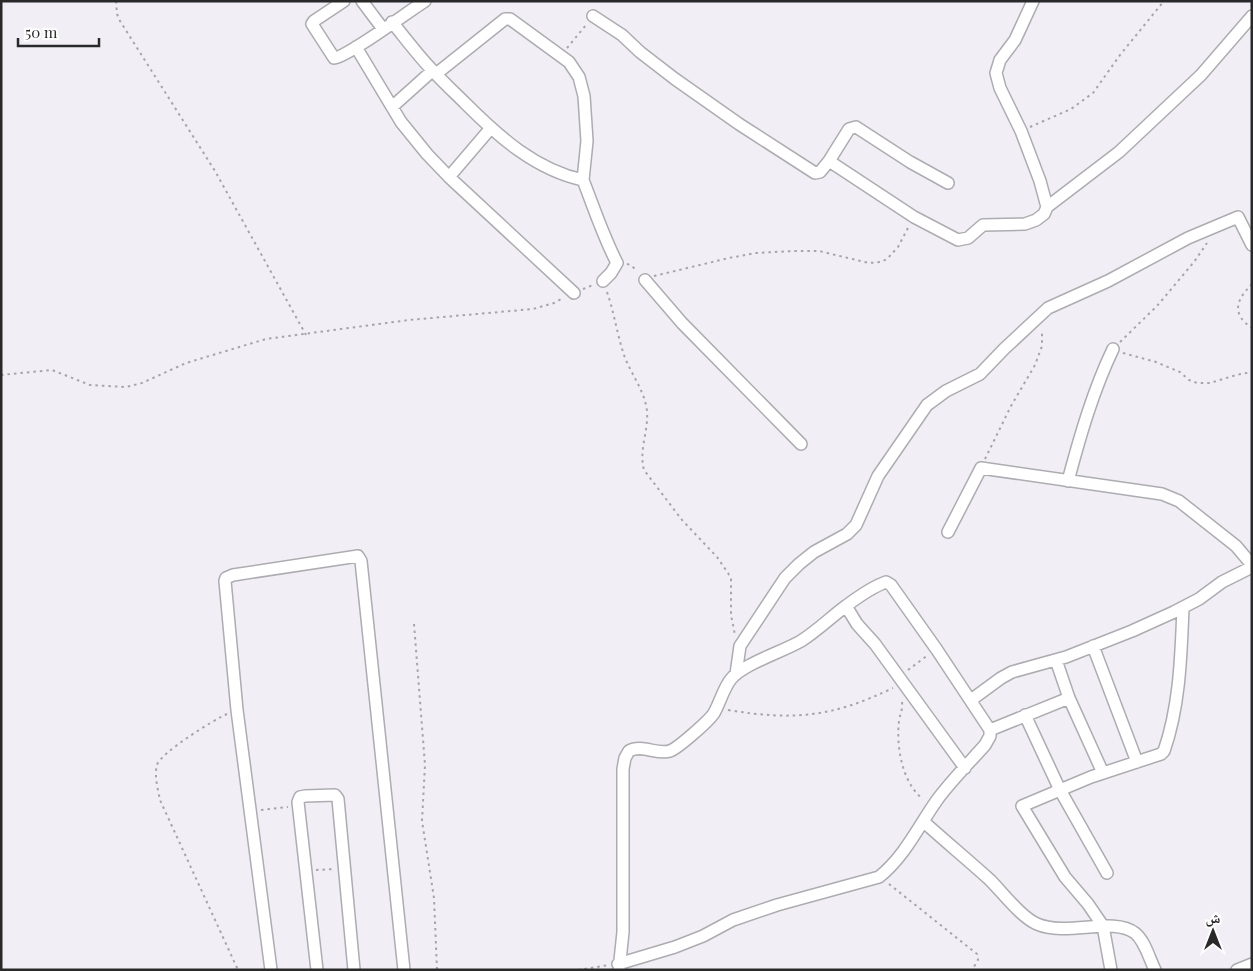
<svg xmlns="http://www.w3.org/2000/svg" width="1253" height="971" viewBox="0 0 1253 971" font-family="'Playfair Display','Noto Naskh Arabic',serif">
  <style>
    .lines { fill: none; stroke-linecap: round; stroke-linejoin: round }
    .street-casing { stroke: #adacb1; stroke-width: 14 }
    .path { stroke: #a6a5a9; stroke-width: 2; stroke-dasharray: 2.5 4; stroke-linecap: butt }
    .street { stroke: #fff; stroke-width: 11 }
  </style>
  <rect width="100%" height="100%" fill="#f1eff5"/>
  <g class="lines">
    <g class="street-casing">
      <path id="street" d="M344,1l-30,20 -2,3 22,34c13,-1 75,-47 91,-57
        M362,1l21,28
        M593,16l29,19 18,17 35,27 64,45 76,49 5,-1 9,-11 85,56 44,23 10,-2 15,-13 42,-1 11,-4 8,-6 3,-7 -7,-26 -19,-50 -21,-43 -4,-15 4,-13 15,-20 18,-39
        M392,22c14,17 27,35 42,50 10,11 21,21 32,32 33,33 70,66 117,76 11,28 20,56 34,83l-6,10 -8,8
        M356,47l45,75 26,32 22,23 125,116
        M436,74l69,-55h5l59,43 10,15 5,19 3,45 -4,39
        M392,107l40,-36
        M829,161l20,-32 7,-2 54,35 38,21
        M449,177l41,-48
        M1047,207l72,-55 82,-77 51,-59
        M645,280l37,43 119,121
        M1068,481c12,-45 25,-90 45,-132
        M948,532l33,-64 181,26 17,7 57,45 16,19
        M1093,646l44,116
        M1056,660l13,38 34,75
        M736,674l4,-28 45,-68 14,-14 15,-12 33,-18 9,-9 22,-49 49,-71 19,-14 34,-17 24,-25 44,-41 60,-27 80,-43 50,-21 14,28
        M971,700l30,-22 11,-6 54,-15 66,-26 42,-19 25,-13 23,-17 30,-15
        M1025,715l35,75 47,83
        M990,730l79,-32
        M924,822c22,20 44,38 66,58 13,13 31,37 47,44 30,13 76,-8 98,9 10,8 14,25 20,37
        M618,964l57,-17 28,-11 30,-16 44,-15 102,-28c26,-21 39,-50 58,-77 14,-19 32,-37 48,-55l5,-9v-6l-53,-80 -46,-65 -5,-3c-14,5 -28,15 -40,24
        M271,970l-34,-260 -12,-129 1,-3 7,-3 125,-19 3,5 43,409
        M317,970l-19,-168 2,-5 5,-1 30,-1 3,4 16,171
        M619,970l4,-38v-163l2,-11 4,-7c13,-7 28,4 41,0 8,-3 39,-30 44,-38 6,-10 9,-24 17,-34 12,-15 51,-27 70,-38 16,-10 30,-24 45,-35l11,18 18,20 90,124
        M1111,970l-8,-44 -15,-22 -23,-27 -43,-71 69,-29 70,-23 3,-3c16,-46 17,-96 19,-143
        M1237,970l15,-6"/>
    </g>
    <path class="path" d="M116,1l1,13 3,7 95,150 91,164
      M567,48l19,-23
      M1030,127l41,-18 22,-16 27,-38 44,-54
      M627,264l4,1 6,6
      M654,276l75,-18 27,-5 37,-2h26l50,12 12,-1 6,-3 11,-12 11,-21
      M1252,284c-16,16 -21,30 0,44
      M583,289l10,-4
      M607,292c7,20 10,42 17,63 6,17 18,32 22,50 5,22 -8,43 -2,65l38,50 35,37 11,16 3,6v36l4,20
      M1120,342l37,-36 37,-44 13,-19
      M1123,353l33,9 24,10 9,8 8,3h13l26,-8 16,-3
      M1,375l51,-5 38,15 36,2 16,-4 44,-20 80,-24 143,-19 124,-11 21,-6 9,-5
      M985,459l26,-53 24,-41 7,-19v-16
      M414,624l11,141 -3,56 12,77 3,72
      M908,670l20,-15
      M902,702c1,7 -2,12 -3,19 -3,25 3,62 24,78
      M728,710c67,11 104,7 165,-22
      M227,714c-12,5 -67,39 -70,51 -3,10 1,25 3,35l78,170
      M261,810l27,-3
      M316,870l18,-1
      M889,884l88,70 1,6 -6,10
      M578,970l31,-5"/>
    <use href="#street" class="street"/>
  </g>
  <rect width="1253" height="971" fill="none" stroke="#29292a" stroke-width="5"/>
  <g transform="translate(1213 931)" stroke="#fefdfe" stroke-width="4" paint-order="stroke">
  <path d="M0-4L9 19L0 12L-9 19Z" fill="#29292a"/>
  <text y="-8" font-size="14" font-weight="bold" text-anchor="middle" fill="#29292a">ش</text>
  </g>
  <path d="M18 38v8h81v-8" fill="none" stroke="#29292a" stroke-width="2.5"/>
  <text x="25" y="38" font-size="15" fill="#29292a" stroke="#fefdfe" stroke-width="4" paint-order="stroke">50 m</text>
</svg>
